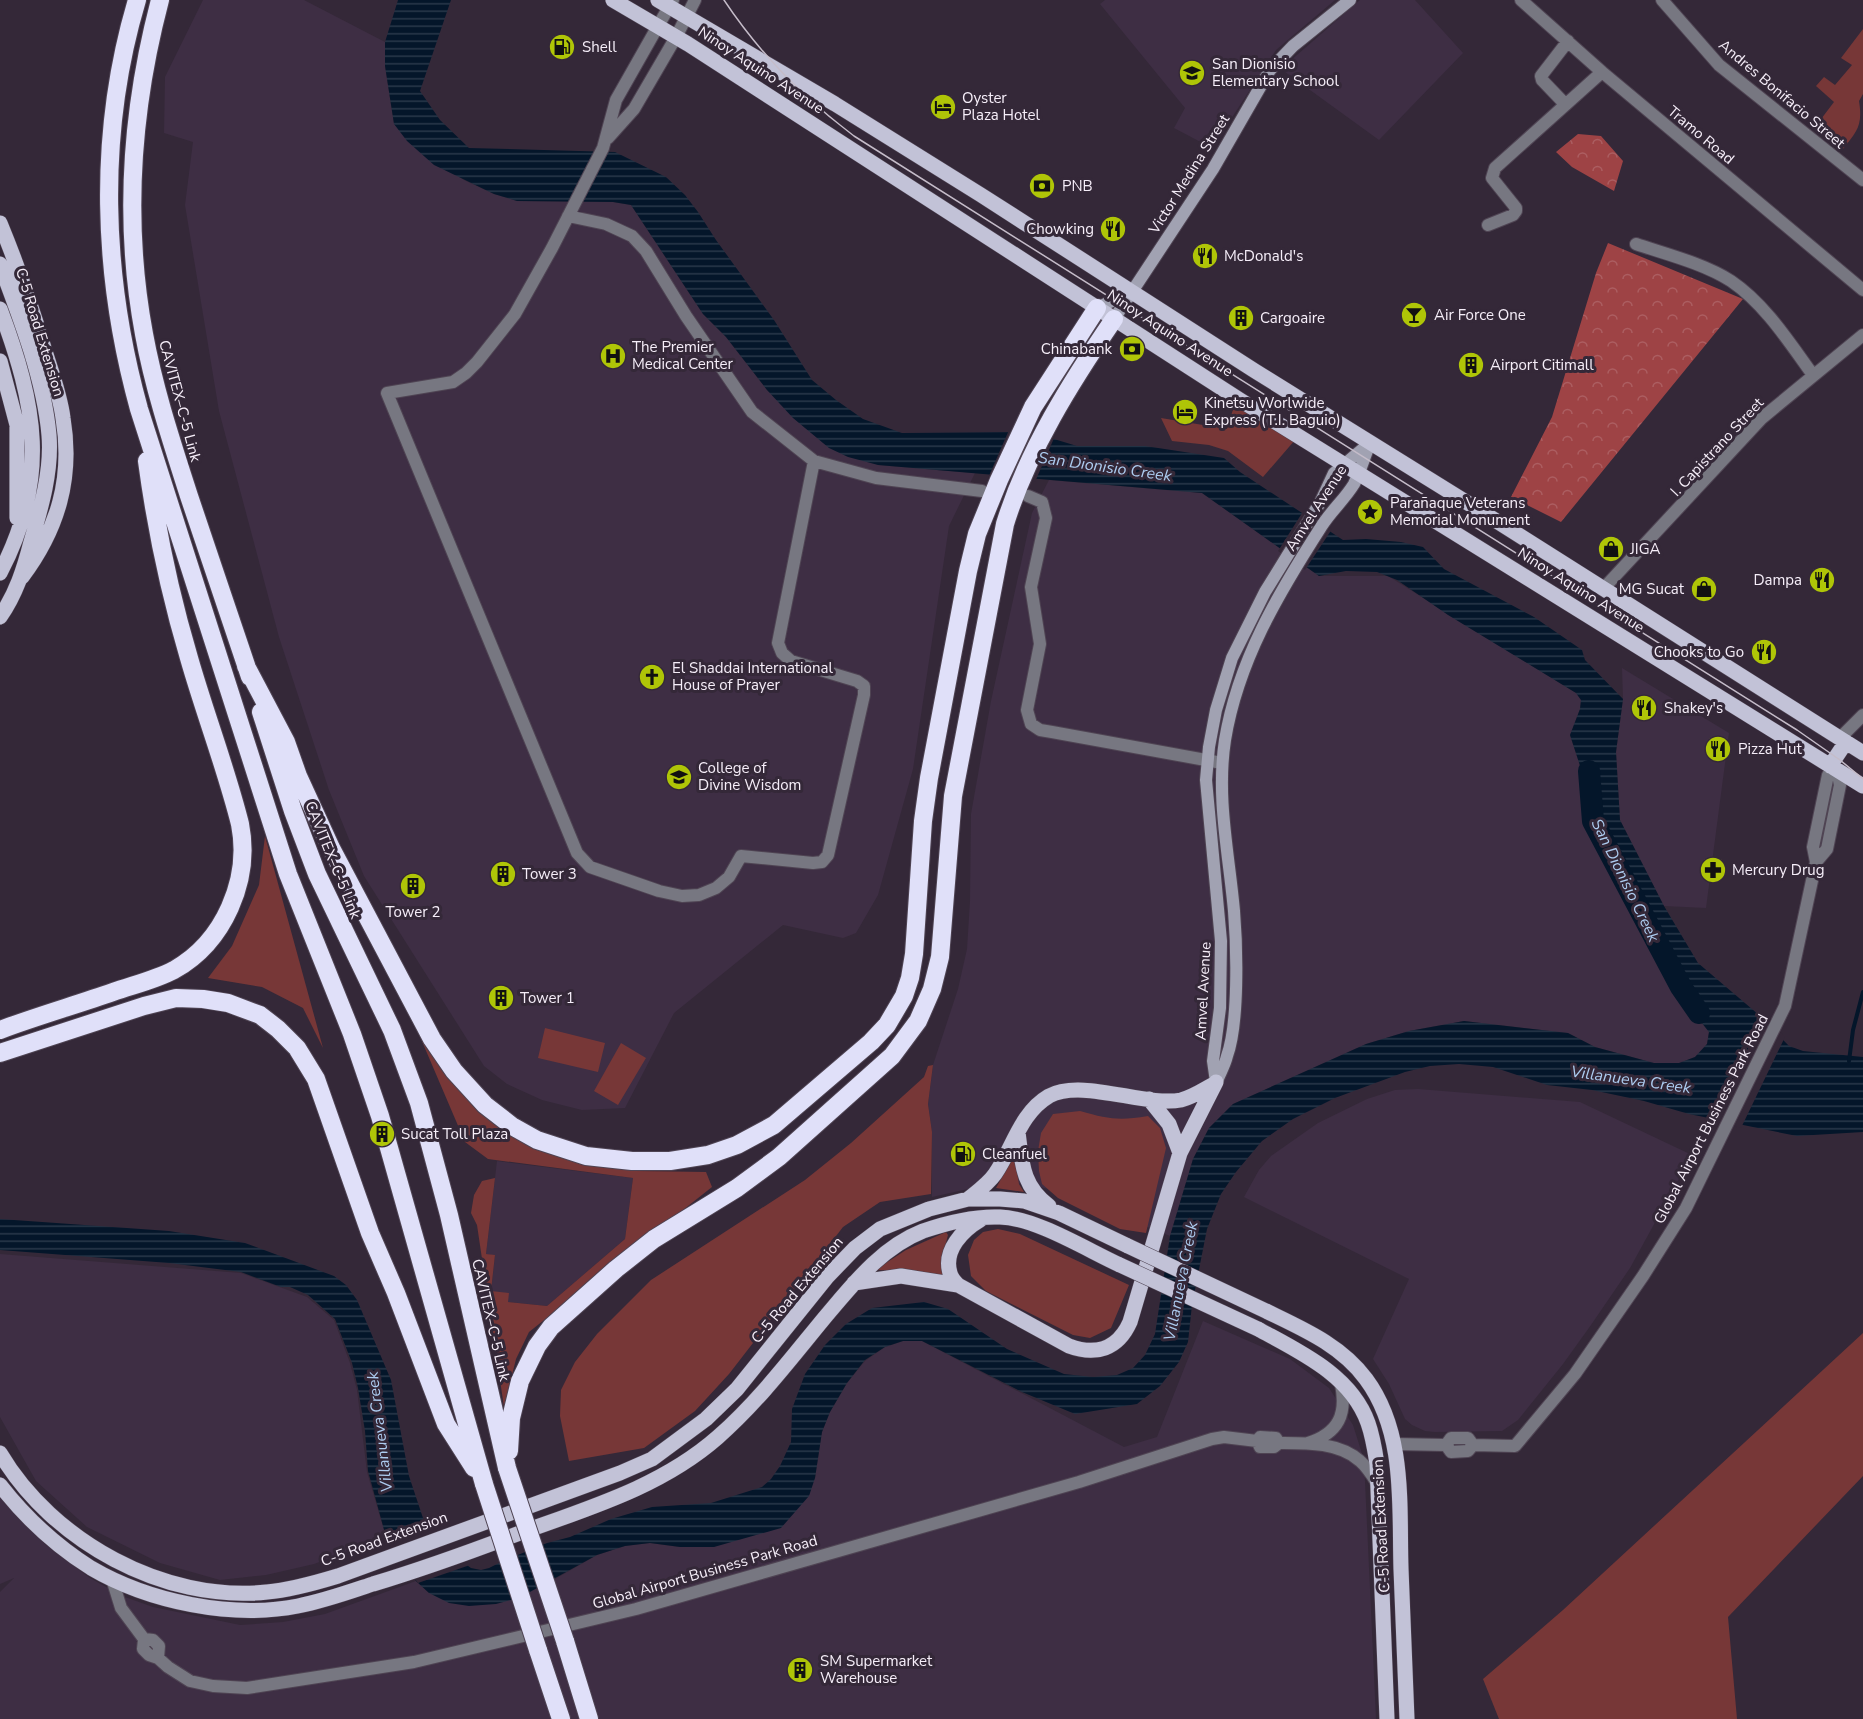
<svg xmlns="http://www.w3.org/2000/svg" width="1863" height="1719" viewBox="0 0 1863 1719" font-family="'Nunito Sans',sans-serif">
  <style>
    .built { fill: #3e2e44 }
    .grass { fill: #773737 }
    .forest { fill: url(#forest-crowns) }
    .water { fill: url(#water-rules) }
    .pier { fill: #342838 }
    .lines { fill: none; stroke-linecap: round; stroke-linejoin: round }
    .stream { stroke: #04162a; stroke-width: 4 }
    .river { stroke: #04162a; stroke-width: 22 }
    .minor-casing { stroke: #4f4453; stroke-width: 14 }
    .tertiary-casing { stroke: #4f4453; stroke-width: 14 }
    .secondary-casing { stroke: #4f4453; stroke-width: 14 }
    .primary-casing { stroke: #4f4453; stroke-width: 16 }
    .motorway-casing { stroke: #4f4453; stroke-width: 20 }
    .minor { stroke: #777781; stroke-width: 12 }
    .tertiary { stroke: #777781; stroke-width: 12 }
    .secondary { stroke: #a1a2b2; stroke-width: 12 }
    .primary { stroke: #c2c2d7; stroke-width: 15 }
    .motorway { stroke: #e0e0f9; stroke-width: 18 }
    .tram { stroke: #c5bcc9; stroke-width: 1.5 }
    .primary-bridge-casing { stroke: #4f4453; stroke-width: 16; stroke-linecap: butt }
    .motorway-bridge-casing { stroke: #4f4453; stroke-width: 20; stroke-linecap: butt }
    .primary-bridge { stroke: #c2c2d7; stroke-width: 15 }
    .motorway-bridge { stroke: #e0e0f9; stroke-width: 18 }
    .labels { text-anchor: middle; stroke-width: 6; stroke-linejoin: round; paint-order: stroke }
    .poi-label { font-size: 15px; fill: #f6eef9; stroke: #342838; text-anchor: start }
    .street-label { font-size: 15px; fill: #f6eef9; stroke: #342838 }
    .water-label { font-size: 16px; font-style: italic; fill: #adccf0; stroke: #342838 }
  </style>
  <defs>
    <pattern id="forest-crowns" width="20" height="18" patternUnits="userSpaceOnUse" patternTransform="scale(1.5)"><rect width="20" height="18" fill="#9e4345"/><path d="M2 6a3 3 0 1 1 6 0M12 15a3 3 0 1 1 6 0" fill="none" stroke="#ac5e61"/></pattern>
    <pattern id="water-rules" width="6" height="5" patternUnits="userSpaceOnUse" patternTransform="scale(1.5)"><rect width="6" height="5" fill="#04162a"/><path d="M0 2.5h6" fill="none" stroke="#29384a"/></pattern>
  </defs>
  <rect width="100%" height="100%" fill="#342838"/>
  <path class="built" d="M203,0h101l81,42v24l9,58 70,56 30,14 23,7 96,1 18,3 72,109 23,23 41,53 111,75 97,8 -26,53 -36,243 -35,126 -22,38 -13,5 -60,-13 -109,88 -49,95 -43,2 -40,-10 -35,-16 -23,-18 -120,-190 -35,-86 -50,-153 -60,-226 -34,-206 8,-63 -29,-9 1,-56z
    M1105,0h230l-59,50 -64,98 -38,-20 11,-20 -85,-104z
    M1360,0h55l48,53 -84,87 -98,-71z
    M1049,480l153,13 117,83h69l188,117 5,7 -1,9 -10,26 30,92 71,138 16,39 22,28 -2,12 -12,13 -16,6h-25l-59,-16 -27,-14 -104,-12 -55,10 -43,13 -133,60 -24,24 -16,31 -23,77 -115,-46 -51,-9 -72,16v-65l-4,-28 5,-39 25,-76 9,-40 3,-48 1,-87 20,-113 41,-188z
    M1622,668l107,65 -23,175 -42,-2 -44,-86 -4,-68 7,-53z
    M1418,1089l162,13 112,53 -62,113 -39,57 -28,39 -45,56 -16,11 -67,1 -10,-1 -13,-6 -7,-6 -16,-35 -16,-25 36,-80 -165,-82 15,-27 12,-14 47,-33 49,-24 28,-9z
    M497,1161l136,17 -8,61 -78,67 -39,-4 -17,-11 4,-35 -9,-2z
    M0,1254l241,19 66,24 27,23 16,43 7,27 10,82 19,65 -72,27 -48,11 -46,5 -60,-17 -73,-36 -51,-46 -36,-64z
    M1203,1321l87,38 39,29 24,37 11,35 12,259h-1376v-127l14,-14 -14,6v-86l46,47 44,33 32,18 31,11 87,18 43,-3 42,-8 91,-33 13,12 112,-6 56,-32 28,-9 25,-3 30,4h34l101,-69 7,-46 8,-20 17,-29 18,-22 20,-14 18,-6h19l202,106 33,-10z"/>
  <path class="grass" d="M1863,29v65l-4,7c4,25 -2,30 -16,48l-28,-22 19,-25 -18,-16 8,-9 11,8 17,-20 -11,-7z
    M1235,403l60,37 -32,37 -35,-26 -19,-6 -37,-4 -11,-23 66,11z
    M265,836l58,212 -20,-40 -41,-21 -54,-9 24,-32 27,-61z
    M545,1028l60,15 -7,29 -60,-14z
    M421,1039l57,73 46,31 51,19 62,9 69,1 6,15 -183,145 -13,27 -12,48 -27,-182 -6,-12 3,-18 8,-14 13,-3 -9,76 9,1 -4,36 18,2 -1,9 39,4 78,-67 8,-61 -145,-19 -23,-17z
    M621,1043l25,15 -28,47 -24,-14z
    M933,1065l-5,39 4,28 -1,62 -51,8 -37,25 -114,147 -34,37 -51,37 -75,13 -9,-45 1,-26 14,-28 22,-28 54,-54 154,-100 46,-37 73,-66 4,-11z
    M1080,1111c28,8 39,10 68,5l12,12 6,20 -20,85 -26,-4 -62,-31 -16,-14 -3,-13 -1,-20 3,-18 12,-19z
    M1014,1156l5,28 5,8 -28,-4z
    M998,1229l22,5 109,51 -18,43 -21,10 -17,-3 -87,-44 -15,-15 -3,-21 6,-15 9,-8z
    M946,1232l2,3 -6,23 3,20 -35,-7 -35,-1 31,-20z
    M1863,1333v143l-135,141 9,102h-238l-16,-40 80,-69z"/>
  <path class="forest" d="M1578,134l23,2 22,25 -9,30 -42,-24 -16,-15z
    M1608,243l135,56 -182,223 -50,-25 41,-80 44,-144z"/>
  <path class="water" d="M398,0h53l-31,91 20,29 29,28 146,4 51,25 19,18 13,17 18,28 58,80 38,60 24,20 27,19 39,14 129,-1 46,14h68l79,12 16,14 103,68 23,-1 35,3 22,5 21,22 90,48 48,33 3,10 38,39 -7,53 4,68 44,86 34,57 61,52 30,31 14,5 60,6v75l-66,4 -108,-22 -45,-13 -52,-11 -45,-5 -54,-18 -34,-3 -29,2 -25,6 -70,26 -42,21 -31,22 -26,31 -15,22 -14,35 -15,76 -4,37 -9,20 -19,24 -23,18 -62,10 -53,-22 -100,-51h-19l-18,6 -20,13 -18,23 -17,29 -8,20 -7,46 -6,18 -28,32 -67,19h-34l-30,-4 -25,3 -28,9 -78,43 -23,6 -27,2 -20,-3 -20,-10 -13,-12 -30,-44 -18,-66 -3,-40 -7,-43 -6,-25 -17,-44 -27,-24 -18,-8h-9l-40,-15 -72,-9 -169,-13v-31l169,12 76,12 89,33 12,9 11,15 34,80 18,96 14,42 30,37 18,13 10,2 8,-2 14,-7 44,-18 23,-6 41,-18 41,-12 59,-4 51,-16 9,-8 9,-13 11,-24 1,-33 13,-35 20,-29 21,-21 26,-16 52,-6 24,7 59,40 57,25 29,3 24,-2 16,-7 12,-13 10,-21 15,-98 23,-77 16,-31 24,-24 133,-60 43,-13 55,-10 104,12 27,14 59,16h25l16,-6 12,-13 2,-12 -22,-28 -16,-39 -71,-138 -30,-92 10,-26 1,-9 -5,-7 -128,-78 -51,-35 -20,-8 -31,-1 -27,5 -117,-83 -324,-28 -30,-8 -19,-9 -36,-30 -26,-28 -41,-53 -23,-23 -72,-109 -18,-3 -96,-1 -23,-7 -60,-29 -27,-24 -13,-17 -9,-58v-24z"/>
  <path class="pier" d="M1032,429l23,7 -20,46 -47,-4 21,-48z
    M1304,510l28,19 -27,41 -27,-19z
    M1764,1015l21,22 -44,91 -28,-6z
    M434,1528l21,25 15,12 -52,18 -30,-39z"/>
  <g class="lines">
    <path class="stream" d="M1849,1061l4,-31 10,-38"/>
    <path class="river" d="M1589,771l4,50 88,166 18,26"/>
    <g class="minor-casing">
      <path id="minor" d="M1521,0l81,72 261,218
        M1662,0l57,65 144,115
        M658,26l-42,74 -13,48 -51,100 -37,66 -38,48 -11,11 -13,9 -66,11 190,460 13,14 69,24 23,5 17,-1 17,-7 13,-11 12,-21 72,7 9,-1 6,-7 36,-160v-9l-7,-5 -66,-20 -9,-8 -4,-10 36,-182
        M1565,104l-23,-24 -1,-4 27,-35
        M608,138l26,-29 42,-72
        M568,216l38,8 26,12 14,15 40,65 66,96 62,49 62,17 106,13
        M1488,225l25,-10 3,-4v-3l-24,-30 3,-10 107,-96
        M1636,244c30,10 69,20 95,37 34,23 58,61 82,94
        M1028,496l14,6 4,16 -15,69 9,57 -13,66 4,14 9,6 12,2 170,31
        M1603,589l159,-171 101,-83
        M1840,738l23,-23
        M1257,1441l3,6h14l5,-4c26,0 60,-1 81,18 7,6 12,14 17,22
        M1308,1443c31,-10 39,-29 33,-59
        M1394,1444l52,1 5,7 17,-1 5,-6
        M1446,1445l5,-7h17l5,7 42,1 60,-72 68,-98 43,-68 99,-202 31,-144 -3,-15 15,-72 9,-5 3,15 -13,64 -11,13
        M112,1579l9,29 23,31 -1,10 6,6 9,3 10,9 22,14 23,5 34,2 167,-26 222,-53 443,-127 133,-43 12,-2 33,4 3,-4 16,1 3,5
        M144,1639l9,1 6,6 -1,12"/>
    </g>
    <g class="tertiary-casing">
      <path id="tertiary" d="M658,26l15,-26
        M676,37l19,-37"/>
    </g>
    <g class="secondary-casing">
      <path id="secondary" d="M1097,308l34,-16
        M1114,319l99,-150 57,-99 23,-24 57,-46
        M1217,1081c3,-8 8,-16 10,-25 12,-33 10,-109 7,-145 -5,-57 -18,-113 -9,-171 13,-79 53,-146 96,-213 9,-15 24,-28 33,-43 6,-12 10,-26 15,-38
        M1216,1082l-3,-21 7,-53 1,-67 -15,-161 3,-33 7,-37 16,-52 33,-66 56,-91 13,-28 37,-31"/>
    </g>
    <g class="primary-casing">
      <path id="primary" d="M613,0l75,44 552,356 623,386
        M658,0l177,104 146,91 274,176 224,139 384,243
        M0,223c17,41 31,82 44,125 7,23 16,46 19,70 10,60 -5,111 -41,159
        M0,264c20,53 44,115 49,171 3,36 -8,73 -18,107 -7,27 -15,52 -31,75
        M0,309c36,96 50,169 0,264
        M0,361l17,64v93
        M1830,766l16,-24
        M1149,1099l20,25 11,29
        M1018,1132c4,31 4,54 31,74
        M968,1199c10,-8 20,-15 27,-25 18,-26 25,-61 54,-78 33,-18 96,11 132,4 12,-3 22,-10 33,-16
        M854,1283l47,-7 57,9 111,61c27,10 49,3 61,-24l50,-169 36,-71
        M958,1285c-3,-3 -7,-8 -8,-12 -7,-23 13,-43 30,-53
        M1266,1311c37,18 75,34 100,68 40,54 33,126 35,190 2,50 4,100 6,150
        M1258,1329c42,23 93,46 110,94 5,14 7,28 9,41l10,255
        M0,1453c52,88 164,150 267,139 24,-2 48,-9 71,-16l282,-103 32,-14 54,-40 31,-30 90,-112 28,-29 25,-19 49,-20 39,-10h32l24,2 35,12 69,33
        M0,1485c25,32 56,61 91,83 58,34 141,51 207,38 26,-5 51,-14 75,-22 46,-14 91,-30 136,-47 73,-27 150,-48 209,-100 41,-36 74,-80 108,-121 28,-33 56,-69 97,-85 23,-8 53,-15 77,-14 36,1 87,33 120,48"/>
    </g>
    <g class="motorway-casing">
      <path id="motorway" d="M137,0c-40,134 -35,275 2,409l149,465 64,160 28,82 104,368
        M160,0c-29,110 -37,221 -16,334 10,55 28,109 45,162 20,60 41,121 61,181
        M246,666l40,76 12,34 33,72 101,191 22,32 31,34 27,21 25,14 49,16 46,5h38l38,-6 29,-10 37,-20 97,-83 16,-17 17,-29 6,-18 4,-24 9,-133 6,-43 39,-207 9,-37 22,-54 34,-73 64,-99
        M261,712l32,99 24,63 75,156 27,73 30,112 58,253
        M0,1030c37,-14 76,-25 113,-38 20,-7 42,-12 61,-22 50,-28 77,-90 66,-146 -14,-56 -35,-110 -51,-166 -19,-64 -33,-130 -42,-197
        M0,1053l144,-47 32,-8 27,1 25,4 32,12 18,14 19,19 19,31 54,154 26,60 50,131 28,44
        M509,1451l2,-33 9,-37 17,-35 14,-19 65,-58 38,-30 83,-51 42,-31 113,-101 26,-35 14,-32 8,-32 13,-161 52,-272c23,-74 66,-142 109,-205
        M565,1641l24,78
        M538,1650l23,69"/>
    </g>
    <use href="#minor" class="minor"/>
    <use href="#tertiary" class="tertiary"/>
    <use href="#secondary" class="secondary"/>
    <use href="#primary" class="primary"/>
    <use href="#motorway" class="motorway"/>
    <path class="tram" d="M724,0c36,54 78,97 130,136l943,594 43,30 23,19"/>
    <g class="primary-bridge-casing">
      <path id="primary-bridge" d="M1128,1246l138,65
        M1120,1265l138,64"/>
    </g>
    <g class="motorway-bridge-casing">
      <path id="motorway-bridge" d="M507,1468l58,173
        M484,1484l54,166"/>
    </g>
    <use href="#primary-bridge" class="primary-bridge"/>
    <use href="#motorway-bridge" class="motorway-bridge"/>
  </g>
  <defs>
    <g id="fuel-disc" transform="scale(1.35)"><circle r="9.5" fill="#afc507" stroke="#342838"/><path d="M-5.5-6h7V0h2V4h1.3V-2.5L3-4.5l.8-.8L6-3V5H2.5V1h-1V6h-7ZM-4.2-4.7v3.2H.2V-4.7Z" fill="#111"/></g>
    <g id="school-disc" transform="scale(1.35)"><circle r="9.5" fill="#afc507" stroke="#342838"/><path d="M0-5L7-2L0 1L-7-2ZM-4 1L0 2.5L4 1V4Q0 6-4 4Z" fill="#111"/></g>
    <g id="hotel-disc" transform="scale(1.35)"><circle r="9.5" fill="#afc507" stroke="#342838"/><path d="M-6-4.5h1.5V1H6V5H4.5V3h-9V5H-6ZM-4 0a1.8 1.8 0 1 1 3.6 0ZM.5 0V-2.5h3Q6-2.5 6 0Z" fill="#111"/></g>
    <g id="bank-disc" transform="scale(1.35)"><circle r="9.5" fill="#afc507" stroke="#342838"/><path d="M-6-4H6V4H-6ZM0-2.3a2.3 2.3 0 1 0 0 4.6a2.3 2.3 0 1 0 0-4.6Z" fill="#111"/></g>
    <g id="restaurant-disc" transform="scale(1.35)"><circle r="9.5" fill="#afc507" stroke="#342838"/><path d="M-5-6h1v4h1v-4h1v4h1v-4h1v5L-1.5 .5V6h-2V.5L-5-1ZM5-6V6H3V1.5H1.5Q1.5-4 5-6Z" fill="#111"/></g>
    <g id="bar-disc" transform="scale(1.35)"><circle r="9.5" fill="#afc507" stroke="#342838"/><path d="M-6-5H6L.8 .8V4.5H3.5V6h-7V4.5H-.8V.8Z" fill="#111"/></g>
    <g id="building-disc" transform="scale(1.35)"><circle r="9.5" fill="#afc507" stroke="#342838"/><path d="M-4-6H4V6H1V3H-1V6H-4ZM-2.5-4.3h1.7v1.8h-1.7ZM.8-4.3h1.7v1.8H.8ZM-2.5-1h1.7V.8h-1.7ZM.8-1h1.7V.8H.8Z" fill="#111"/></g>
    <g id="hospital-disc" transform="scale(1.35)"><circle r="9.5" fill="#afc507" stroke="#342838"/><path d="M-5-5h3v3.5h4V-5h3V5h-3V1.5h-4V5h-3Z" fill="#111"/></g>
    <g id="sight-disc" transform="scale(1.35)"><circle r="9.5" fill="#afc507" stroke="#342838"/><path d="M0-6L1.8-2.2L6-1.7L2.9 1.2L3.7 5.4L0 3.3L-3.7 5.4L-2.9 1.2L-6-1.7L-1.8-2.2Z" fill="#111"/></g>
    <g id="shop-disc" transform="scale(1.35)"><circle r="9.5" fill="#afc507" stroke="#342838"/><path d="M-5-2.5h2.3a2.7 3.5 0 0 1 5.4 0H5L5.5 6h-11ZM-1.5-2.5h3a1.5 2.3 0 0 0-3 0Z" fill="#111"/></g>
    <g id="church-disc" transform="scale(1.35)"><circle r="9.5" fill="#afc507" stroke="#342838"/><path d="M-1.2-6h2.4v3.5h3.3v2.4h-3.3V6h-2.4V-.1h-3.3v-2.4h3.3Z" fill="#111"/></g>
    <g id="university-disc" transform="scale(1.35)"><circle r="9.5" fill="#afc507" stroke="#342838"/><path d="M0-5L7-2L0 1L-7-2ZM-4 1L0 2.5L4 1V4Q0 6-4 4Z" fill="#111"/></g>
    <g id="pharmacy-disc" transform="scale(1.35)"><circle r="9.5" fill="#afc507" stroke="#342838"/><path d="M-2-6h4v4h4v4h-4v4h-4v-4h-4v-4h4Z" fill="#111"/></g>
  </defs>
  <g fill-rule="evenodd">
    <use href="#fuel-disc" x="562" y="47"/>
    <use href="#school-disc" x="1192" y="73"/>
    <use href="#hotel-disc" x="943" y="107"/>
    <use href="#bank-disc" x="1042" y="186"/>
    <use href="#restaurant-disc" x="1113" y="229"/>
    <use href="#restaurant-disc" x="1205" y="256"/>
    <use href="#bar-disc" x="1414" y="315"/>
    <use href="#building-disc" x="1241" y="318"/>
    <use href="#bank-disc" x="1132" y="349"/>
    <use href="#hospital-disc" x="613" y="356"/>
    <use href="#building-disc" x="1471" y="365"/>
    <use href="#hotel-disc" x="1185" y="412"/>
    <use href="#sight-disc" x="1370" y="512"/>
    <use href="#shop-disc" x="1611" y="549"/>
    <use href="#restaurant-disc" x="1822" y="580"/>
    <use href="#shop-disc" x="1704" y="589"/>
    <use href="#restaurant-disc" x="1764" y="652"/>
    <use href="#church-disc" x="652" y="677"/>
    <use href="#restaurant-disc" x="1644" y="708"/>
    <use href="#restaurant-disc" x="1718" y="749"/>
    <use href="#university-disc" x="679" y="777"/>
    <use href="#pharmacy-disc" x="1713" y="870"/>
    <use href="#building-disc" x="503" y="874"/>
    <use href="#building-disc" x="413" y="886"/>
    <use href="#building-disc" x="501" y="998"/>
    <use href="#building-disc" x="382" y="1134"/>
    <use href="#fuel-disc" x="963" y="1154"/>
    <use href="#building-disc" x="800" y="1670"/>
  </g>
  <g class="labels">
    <g class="poi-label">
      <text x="582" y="52">Shell</text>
      <text x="1212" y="69">San Dionisio<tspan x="1212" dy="17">Elementary School</tspan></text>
      <text x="962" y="103">Oyster<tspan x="962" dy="17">Plaza Hotel</tspan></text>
      <text x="1062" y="191">PNB</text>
      <text x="1094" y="234" text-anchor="end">Chowking</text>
      <text x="1224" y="261">McDonald's</text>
      <text x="1434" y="320">Air Force One</text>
      <text x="1260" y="323">Cargoaire</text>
      <text x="632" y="352">The Premier<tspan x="632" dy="17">Medical Center</tspan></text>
      <text x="1112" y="354" text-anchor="end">Chinabank</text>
      <text x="1490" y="370">Airport Citimall</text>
      <text x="1204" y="408">Kinetsu Worlwide<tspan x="1204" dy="17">Express (T.I. Baguio)</tspan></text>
      <text x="1390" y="508">Parañaque Veterans<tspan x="1390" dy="17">Memorial Monument</tspan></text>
      <text x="1630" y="554">JIGA</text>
      <text x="1802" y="585" text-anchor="end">Dampa</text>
      <text x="1684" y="594" text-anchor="end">MG Sucat</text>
      <text x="1744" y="657" text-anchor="end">Chooks to Go</text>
      <text x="672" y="673">El Shaddai International<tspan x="672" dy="17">House of Prayer</tspan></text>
      <text x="1664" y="713">Shakey's</text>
      <text x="1738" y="754">Pizza Hut</text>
      <text x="698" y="773">College of<tspan x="698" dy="17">Divine Wisdom</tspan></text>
      <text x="1732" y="875">Mercury Drug</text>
      <text x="522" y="879">Tower 3</text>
      <text x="413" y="917" text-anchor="middle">Tower 2</text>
      <text x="520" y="1003">Tower 1</text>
      <text x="401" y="1139">Sucat Toll Plaza</text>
      <text x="982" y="1159">Cleanfuel</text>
      <text x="820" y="1666">SM Supermarket<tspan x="820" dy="17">Warehouse</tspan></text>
    </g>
    <g class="street-label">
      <text transform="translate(761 70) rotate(33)" y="5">Ninoy Aquino Avenue</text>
      <text transform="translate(1782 94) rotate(40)" y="5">Andres Bonifacio Street</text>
      <text transform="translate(1701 135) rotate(40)" y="5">Tramo Road</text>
      <text transform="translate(1189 174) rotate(-58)" y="5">Victor Medina Street</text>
      <text transform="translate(40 332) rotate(73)" y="5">C-5 Road Extension</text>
      <text transform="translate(1170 333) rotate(33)" y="5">Ninoy Aquino Avenue</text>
      <text transform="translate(180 401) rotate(75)" y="5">CAVITEX–C-5 Link</text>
      <text transform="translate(1717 447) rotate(-47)" y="5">I. Capistrano Street</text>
      <text transform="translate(1316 508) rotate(-57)" y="5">Amvel Avenue</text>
      <text transform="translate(1581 590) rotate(32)" y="5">Ninoy Aquino Avenue</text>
      <text transform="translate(333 860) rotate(68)" y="5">CAVITEX–C-5 Link</text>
      <text transform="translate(1203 991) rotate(-87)" y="5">Amvel Avenue</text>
      <text transform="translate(1711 1119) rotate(-63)" y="5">Global Airport Business Park Road</text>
      <text transform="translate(797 1290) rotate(-50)" y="5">C-5 Road Extension</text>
      <text transform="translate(491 1320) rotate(77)" y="5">CAVITEX–C-5 Link</text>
      <text transform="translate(1381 1526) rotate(-93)" y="5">C-5 Road Extension</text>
      <text transform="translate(384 1539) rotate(-20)" y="5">C-5 Road Extension</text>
      <text transform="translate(705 1572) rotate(-16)" y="5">Global Airport Business Park Road</text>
    </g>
    <g class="water-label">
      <text transform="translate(1105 466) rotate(8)" y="6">San Dionisio Creek</text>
      <text transform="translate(1626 880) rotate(64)" y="6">San Dionisio Creek</text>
      <text transform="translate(1631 1079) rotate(8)" y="6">Villanueva Creek</text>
      <text transform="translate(1180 1281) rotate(-79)" y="6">Villanueva Creek</text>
      <text transform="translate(379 1432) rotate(-97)" y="6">Villanueva Creek</text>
    </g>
  </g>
</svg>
